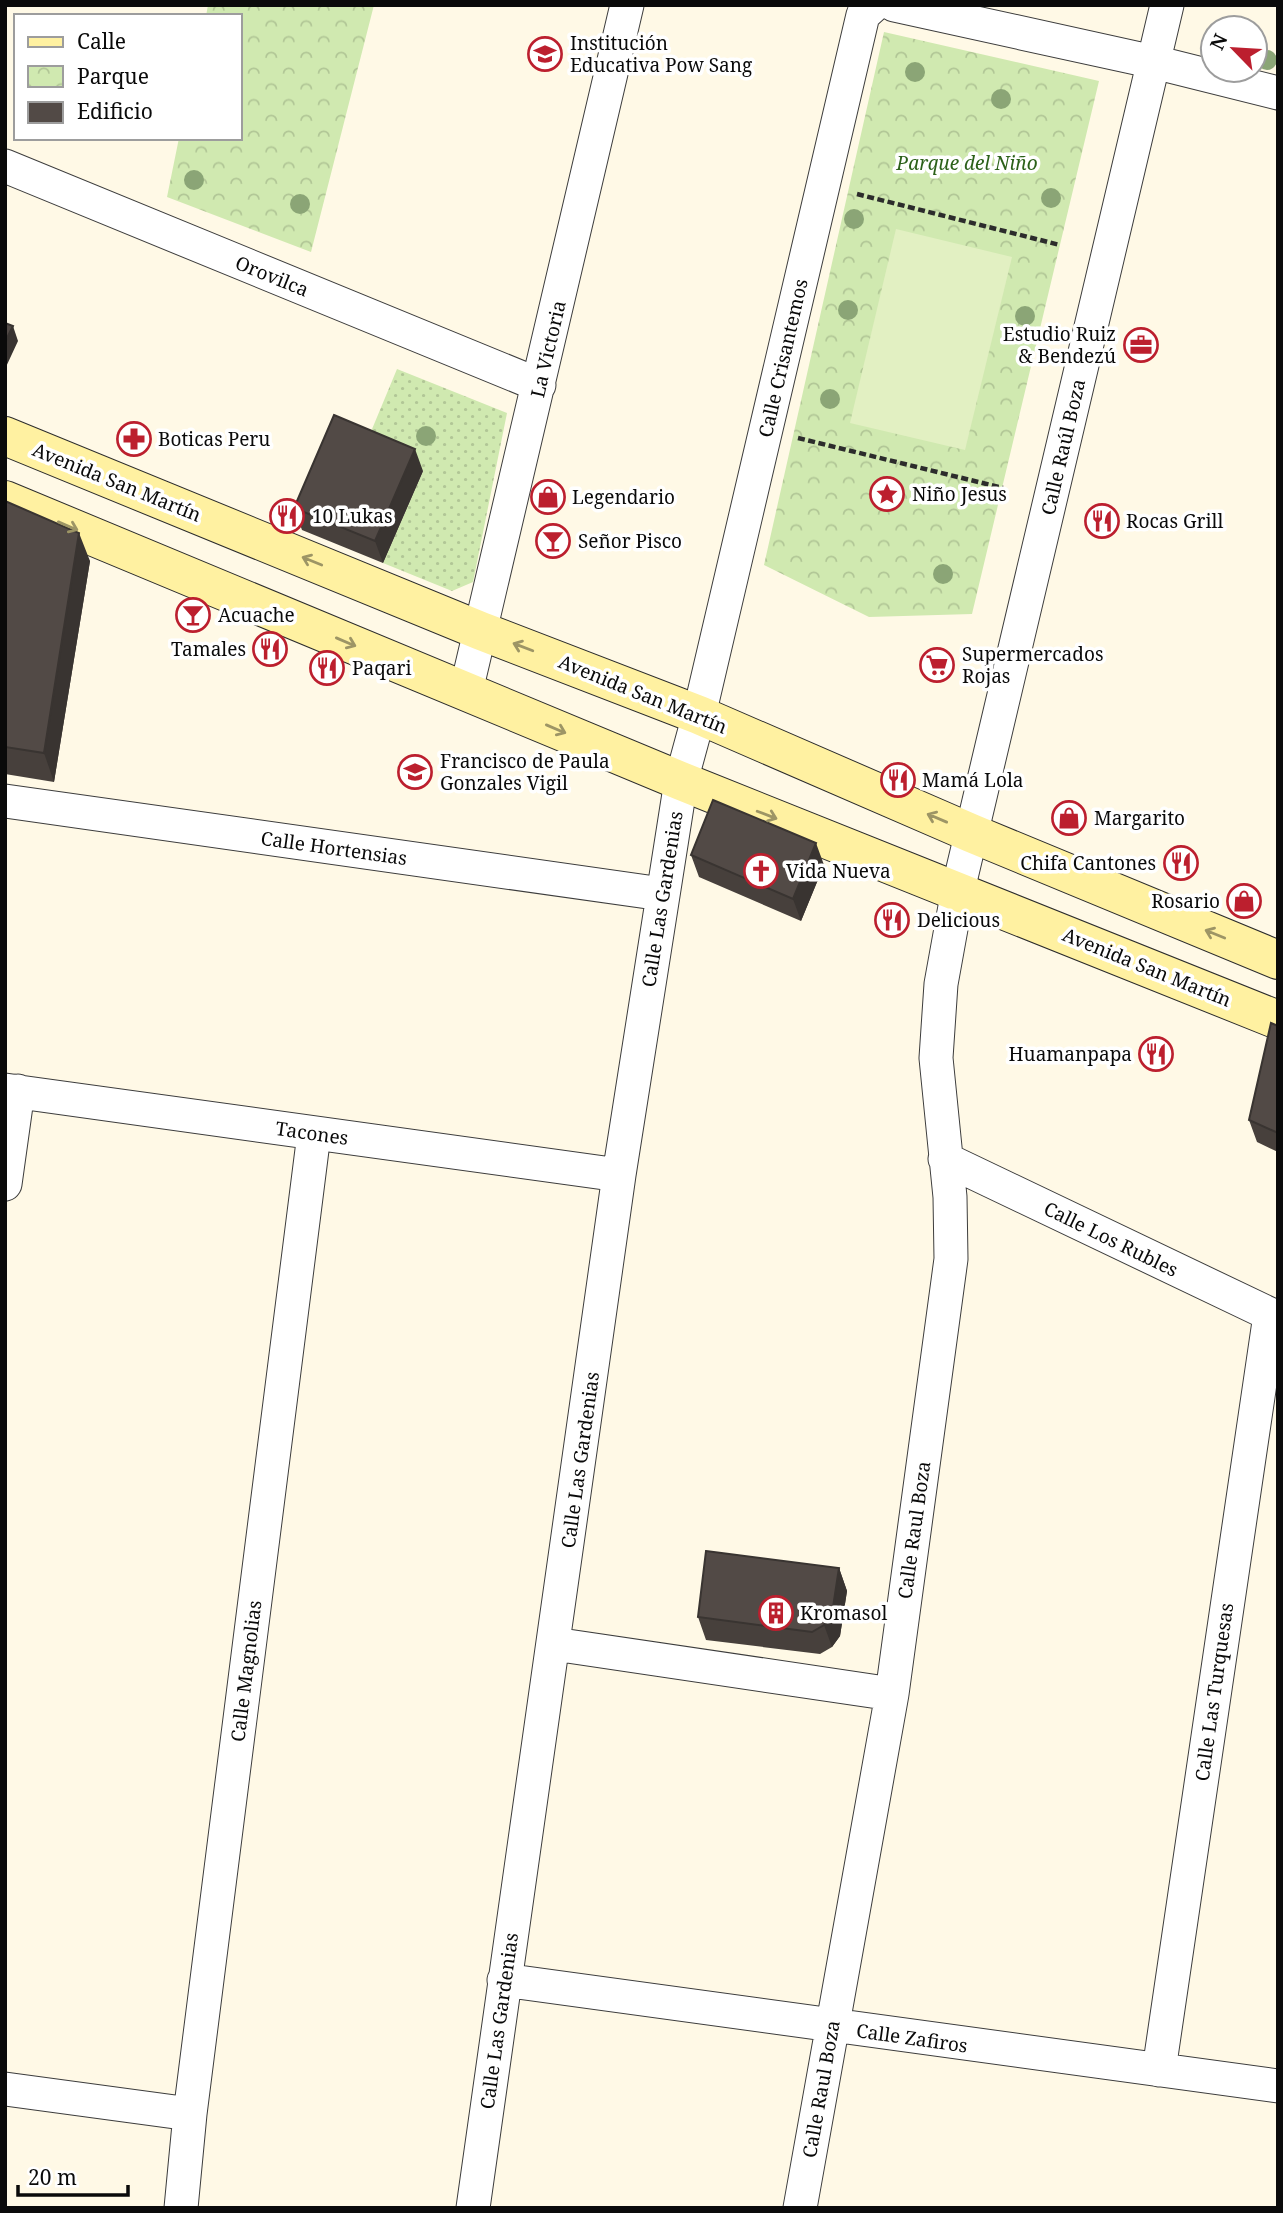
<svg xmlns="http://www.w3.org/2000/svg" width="1283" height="2213" viewBox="0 0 1283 2213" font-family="'Noto Serif',serif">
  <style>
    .grass { fill: url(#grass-dots) }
    .park { fill: url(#park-crowns) }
    .pitch { fill: #e2f0c2 }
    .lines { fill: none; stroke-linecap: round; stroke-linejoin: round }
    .street-casing { stroke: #3d3d3d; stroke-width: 35 }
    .secondary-casing { stroke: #2c2c2c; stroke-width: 40 }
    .path { stroke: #2c2c2c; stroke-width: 4.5; stroke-dasharray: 7 3.5; stroke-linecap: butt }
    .street { stroke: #fff; stroke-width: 33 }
    .secondary { stroke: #fff1a1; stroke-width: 38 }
    .tree { fill: #8ba576 }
    .wall { fill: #47403c }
    .shaded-wall { fill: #393431 }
    .building { fill: #524a46; stroke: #393431; stroke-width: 2 }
    .oneway { stroke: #9d9565 }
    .labels { text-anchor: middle; stroke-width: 7; stroke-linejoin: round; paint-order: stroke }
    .poi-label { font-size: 19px; fill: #0a0a0a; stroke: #fff; text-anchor: start }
    .park-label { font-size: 19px; font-style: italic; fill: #2c611a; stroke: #fff }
    .street-label { font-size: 19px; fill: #0a0a0a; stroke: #fff }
  </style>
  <defs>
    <pattern id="grass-dots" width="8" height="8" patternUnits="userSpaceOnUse" patternTransform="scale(1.75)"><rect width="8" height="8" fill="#d0e9b0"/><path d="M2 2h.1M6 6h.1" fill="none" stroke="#b1c696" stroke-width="1.8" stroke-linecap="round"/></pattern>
    <pattern id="park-crowns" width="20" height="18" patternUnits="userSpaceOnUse" patternTransform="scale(1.75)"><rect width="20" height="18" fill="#d0e9b0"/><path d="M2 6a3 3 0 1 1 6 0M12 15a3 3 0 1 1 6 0" fill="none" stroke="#b1c696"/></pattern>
  </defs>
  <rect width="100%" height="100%" fill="#fff9e6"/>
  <path class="grass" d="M397,369l110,44 -34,169 -21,9 -69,-28 40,-92 -58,-25z"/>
  <path class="park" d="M208,5h166l-63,247 -144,-55 12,-59h61v-122h-34z
    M884,32l215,49 -127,533 -103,3 -105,-52z"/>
  <path class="pitch" d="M896,229l116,28 -47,193 -115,-27z"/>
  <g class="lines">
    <g class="street-casing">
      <path id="street" d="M894,5l260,57 124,31
        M5,166l534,219
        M466,691l161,-686
        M5,801l657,93
        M5,1090l614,85
        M945,1159l333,159
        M5,1184l13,-93
        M554,1644l338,50
        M504,1980l774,106
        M1159,2070l111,-755
        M5,2089l185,25
        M181,2208l9,-94 124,-980
        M473,2208l146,-1033 62,-394 18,-66 164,-700 11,-10
        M800,2208l92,-514 59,-435 -1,-62 -14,-139 5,-74 17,-94 209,-885"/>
    </g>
    <g class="secondary-casing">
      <path id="secondary" d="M5,436l476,195 218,84 272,118 307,127
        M5,500l676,281 597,239"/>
    </g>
    <path class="path" d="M857,194l203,51
      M798,438l205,50"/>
    <use href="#street" class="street"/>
    <use href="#secondary" class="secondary"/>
  </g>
  <g class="tree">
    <circle cx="1267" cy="60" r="10"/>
    <circle cx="915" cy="72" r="10"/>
    <circle cx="1001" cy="99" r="10"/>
    <circle cx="194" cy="180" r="10"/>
    <circle cx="1051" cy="198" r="10"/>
    <circle cx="300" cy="204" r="10"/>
    <circle cx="854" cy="219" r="10"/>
    <circle cx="848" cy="310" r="10"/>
    <circle cx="1025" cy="316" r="10"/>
    <circle cx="830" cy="399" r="10"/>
    <circle cx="426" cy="436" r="10"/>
    <circle cx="943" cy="574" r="10"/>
  </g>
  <path class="wall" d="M423,471l-40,92 -81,-33 -8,-22z
    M5,501l85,60 -36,221 -49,-8z
    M691,855l133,10 -23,56 -102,-44z
    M1278,1026v126l-21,-10 -8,-22z
    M839,1568l8,23 -7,45 -8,11 -12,7 -114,-14 -8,-23z"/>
  <path class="shaded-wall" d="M13,326l5,15 -13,28v-27z
    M415,449l8,22 -40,92 -8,-22z
    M79,533l11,28 -36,221 -10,-29z
    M816,843l8,22 -23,56 -8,-22z
    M839,1568l8,23 -7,45 -8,11 -8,-22z"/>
  <path class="building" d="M5,323l8,3 -8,16z
    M334,415l81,34 -40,92 -81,-33z
    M5,501l74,32 -35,220 -39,-6z
    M713,800l103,43 -23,56 -102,-44z
    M1271,1023l7,3v107l-29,-13z
    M706,1551l133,17 -7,46 -8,11 -12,7 -114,-15z"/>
  <defs><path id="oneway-shaft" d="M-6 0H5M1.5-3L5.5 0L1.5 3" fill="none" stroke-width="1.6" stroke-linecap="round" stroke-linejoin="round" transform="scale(1.75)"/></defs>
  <g class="oneway">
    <use href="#oneway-shaft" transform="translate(68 526) rotate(23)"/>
    <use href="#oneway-shaft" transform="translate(312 561) rotate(-158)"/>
    <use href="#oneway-shaft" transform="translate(346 642) rotate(23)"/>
    <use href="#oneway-shaft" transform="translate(523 647) rotate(-159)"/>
    <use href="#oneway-shaft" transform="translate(556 729) rotate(23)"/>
    <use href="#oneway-shaft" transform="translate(767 815) rotate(21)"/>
    <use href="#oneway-shaft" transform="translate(937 818) rotate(-157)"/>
    <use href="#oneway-shaft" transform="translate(1215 934) rotate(-158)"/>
  </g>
  <defs>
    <g id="school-ring" transform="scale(1.75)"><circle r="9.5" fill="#fff" stroke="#bc1f2e" stroke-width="1.5"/><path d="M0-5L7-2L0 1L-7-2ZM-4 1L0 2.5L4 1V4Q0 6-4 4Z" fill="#bc1f2e"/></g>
    <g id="office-ring" transform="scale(1.75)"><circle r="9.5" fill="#fff" stroke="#bc1f2e" stroke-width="1.5"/><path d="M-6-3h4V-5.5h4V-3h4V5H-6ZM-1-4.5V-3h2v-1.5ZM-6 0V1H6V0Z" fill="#bc1f2e"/></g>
    <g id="pharmacy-ring" transform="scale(1.75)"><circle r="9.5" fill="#fff" stroke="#bc1f2e" stroke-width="1.5"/><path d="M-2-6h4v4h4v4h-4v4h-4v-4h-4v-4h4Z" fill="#bc1f2e"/></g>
    <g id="sight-ring" transform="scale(1.75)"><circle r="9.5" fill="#fff" stroke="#bc1f2e" stroke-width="1.5"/><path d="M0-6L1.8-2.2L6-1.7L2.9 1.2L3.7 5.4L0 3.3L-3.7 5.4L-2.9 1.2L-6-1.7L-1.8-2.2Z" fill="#bc1f2e"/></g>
    <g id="shop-ring" transform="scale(1.75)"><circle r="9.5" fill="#fff" stroke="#bc1f2e" stroke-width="1.5"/><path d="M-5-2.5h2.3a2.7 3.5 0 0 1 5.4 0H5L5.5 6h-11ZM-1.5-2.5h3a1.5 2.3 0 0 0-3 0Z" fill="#bc1f2e"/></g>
    <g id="restaurant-ring" transform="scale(1.75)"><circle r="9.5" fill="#fff" stroke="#bc1f2e" stroke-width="1.5"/><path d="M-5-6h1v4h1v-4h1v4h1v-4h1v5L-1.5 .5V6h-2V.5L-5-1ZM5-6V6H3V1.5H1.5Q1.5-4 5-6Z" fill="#bc1f2e"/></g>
    <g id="bar-ring" transform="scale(1.75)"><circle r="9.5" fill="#fff" stroke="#bc1f2e" stroke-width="1.5"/><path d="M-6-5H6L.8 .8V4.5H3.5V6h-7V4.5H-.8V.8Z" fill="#bc1f2e"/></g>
    <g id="supermarket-ring" transform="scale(1.75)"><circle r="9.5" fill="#fff" stroke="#bc1f2e" stroke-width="1.5"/><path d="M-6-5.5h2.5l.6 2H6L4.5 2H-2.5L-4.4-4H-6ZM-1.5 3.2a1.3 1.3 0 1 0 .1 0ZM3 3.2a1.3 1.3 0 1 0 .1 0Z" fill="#bc1f2e"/></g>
    <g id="church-ring" transform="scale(1.75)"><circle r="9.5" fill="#fff" stroke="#bc1f2e" stroke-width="1.5"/><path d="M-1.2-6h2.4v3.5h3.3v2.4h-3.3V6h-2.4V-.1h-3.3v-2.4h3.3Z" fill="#bc1f2e"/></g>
    <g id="building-ring" transform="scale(1.75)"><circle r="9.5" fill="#fff" stroke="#bc1f2e" stroke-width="1.5"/><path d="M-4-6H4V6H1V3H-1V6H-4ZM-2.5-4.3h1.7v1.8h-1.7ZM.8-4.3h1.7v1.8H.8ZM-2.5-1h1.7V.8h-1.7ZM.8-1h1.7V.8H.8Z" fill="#bc1f2e"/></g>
  </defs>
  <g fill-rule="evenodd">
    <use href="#school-ring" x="545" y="54"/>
    <use href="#office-ring" x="1141" y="345"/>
    <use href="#pharmacy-ring" x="134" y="439"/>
    <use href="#sight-ring" x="887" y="494"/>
    <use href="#shop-ring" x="548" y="497"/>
    <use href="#restaurant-ring" x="287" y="516"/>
    <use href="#restaurant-ring" x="1102" y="521"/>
    <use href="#bar-ring" x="553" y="541"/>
    <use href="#bar-ring" x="193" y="615"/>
    <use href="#restaurant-ring" x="270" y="649"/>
    <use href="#supermarket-ring" x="937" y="665"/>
    <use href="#restaurant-ring" x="327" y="668"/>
    <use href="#school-ring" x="415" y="772"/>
    <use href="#restaurant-ring" x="898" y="780"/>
    <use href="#shop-ring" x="1069" y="818"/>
    <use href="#restaurant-ring" x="1181" y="863"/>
    <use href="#church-ring" x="761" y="871"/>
    <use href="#shop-ring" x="1244" y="901"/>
    <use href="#restaurant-ring" x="892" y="920"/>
    <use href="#restaurant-ring" x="1156" y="1054"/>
    <use href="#building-ring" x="776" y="1613"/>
  </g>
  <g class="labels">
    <g class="poi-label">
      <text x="570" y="50">Institución<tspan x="570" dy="22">Educativa Pow Sang</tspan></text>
      <text x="1116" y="341" text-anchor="end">Estudio Ruiz<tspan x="1116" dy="22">&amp; Bendezú</tspan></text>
      <text x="158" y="446">Boticas Peru</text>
      <text x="912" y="501">Niño Jesus</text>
      <text x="572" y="504">Legendario</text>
      <text x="312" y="523">10 Lukas</text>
      <text x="1126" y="528">Rocas Grill</text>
      <text x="578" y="548">Señor Pisco</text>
      <text x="218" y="622">Acuache</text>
      <text x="246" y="656" text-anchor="end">Tamales</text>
      <text x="962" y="661">Supermercados<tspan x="962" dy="22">Rojas</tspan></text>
      <text x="352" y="675">Paqari</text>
      <text x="440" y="768">Francisco de Paula<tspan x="440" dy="22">Gonzales Vigil</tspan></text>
      <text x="922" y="787">Mamá Lola</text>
      <text x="1094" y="825">Margarito</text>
      <text x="1156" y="870" text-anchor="end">Chifa Cantones</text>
      <text x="786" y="878">Vida Nueva</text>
      <text x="1220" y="908" text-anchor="end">Rosario</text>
      <text x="917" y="927">Delicious</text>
      <text x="1132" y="1061" text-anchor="end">Huamanpapa</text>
      <text x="800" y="1620">Kromasol</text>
    </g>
    <g class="park-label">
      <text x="967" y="170">Parque del Niño</text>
    </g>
    <g class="street-label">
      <text transform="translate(272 276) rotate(22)" y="7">Orovilca</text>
      <text transform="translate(548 349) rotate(-77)" y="7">La Victoria</text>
      <text transform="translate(783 358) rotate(-77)" y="7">Calle Crisantemos</text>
      <text transform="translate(1063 447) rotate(-77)" y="7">Calle Raúl Boza</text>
      <text transform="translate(117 482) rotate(22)" y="7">Avenida San Martín</text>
      <text transform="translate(643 694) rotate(22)" y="7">Avenida San Martín</text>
      <text transform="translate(334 848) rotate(8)" y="7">Calle Hortensias</text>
      <text transform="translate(662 899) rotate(-81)" y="7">Calle Las Gardenias</text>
      <text transform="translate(1147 967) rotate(22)" y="7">Avenida San Martín</text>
      <text transform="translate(312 1133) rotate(8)" y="7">Tacones</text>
      <text transform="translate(1111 1239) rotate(26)" y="7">Calle Los Rubles</text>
      <text transform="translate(580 1460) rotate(-82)" y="7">Calle Las Gardenias</text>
      <text transform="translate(914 1530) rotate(-82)" y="7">Calle Raul Boza</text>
      <text transform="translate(246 1671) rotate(-83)" y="7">Calle Magnolias</text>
      <text transform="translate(1214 1692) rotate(-82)" y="7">Calle Las Turquesas</text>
      <text transform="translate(499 2021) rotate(-82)" y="7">Calle Las Gardenias</text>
      <text transform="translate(912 2038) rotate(8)" y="7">Calle Zafiros</text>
      <text transform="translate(821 2089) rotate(-80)" y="7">Calle Raul Boza</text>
    </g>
  </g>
  <rect width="1283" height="2213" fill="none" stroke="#0a0a0a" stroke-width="14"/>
  <rect x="14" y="14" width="228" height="126" fill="#ffffff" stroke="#9d9d9d" stroke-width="2"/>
  <rect x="28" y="37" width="35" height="10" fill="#fff1a1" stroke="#9d9d9d" stroke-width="2"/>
  <text x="77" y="49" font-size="21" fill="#0a0a0a">Calle</text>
  <rect x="28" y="66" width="35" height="21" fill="url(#park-crowns)" stroke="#9d9d9d" stroke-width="2"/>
  <text x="77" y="84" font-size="21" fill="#0a0a0a">Parque</text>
  <rect x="28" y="102" width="35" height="21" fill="#524a46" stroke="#9d9d9d" stroke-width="2"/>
  <text x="77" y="119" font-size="21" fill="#0a0a0a">Edificio</text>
  <g transform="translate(1234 49) rotate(295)"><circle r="33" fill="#ffffff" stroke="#9d9d9d" stroke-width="2"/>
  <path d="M0-5L12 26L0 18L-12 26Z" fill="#bc1f2e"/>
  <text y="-10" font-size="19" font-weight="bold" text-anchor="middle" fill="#0a0a0a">N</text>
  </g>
  <path d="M18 2185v10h110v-10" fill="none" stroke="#0a0a0a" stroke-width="3.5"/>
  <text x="28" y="2185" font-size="21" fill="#0a0a0a" stroke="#ffffff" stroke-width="5" paint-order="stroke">20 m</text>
</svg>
